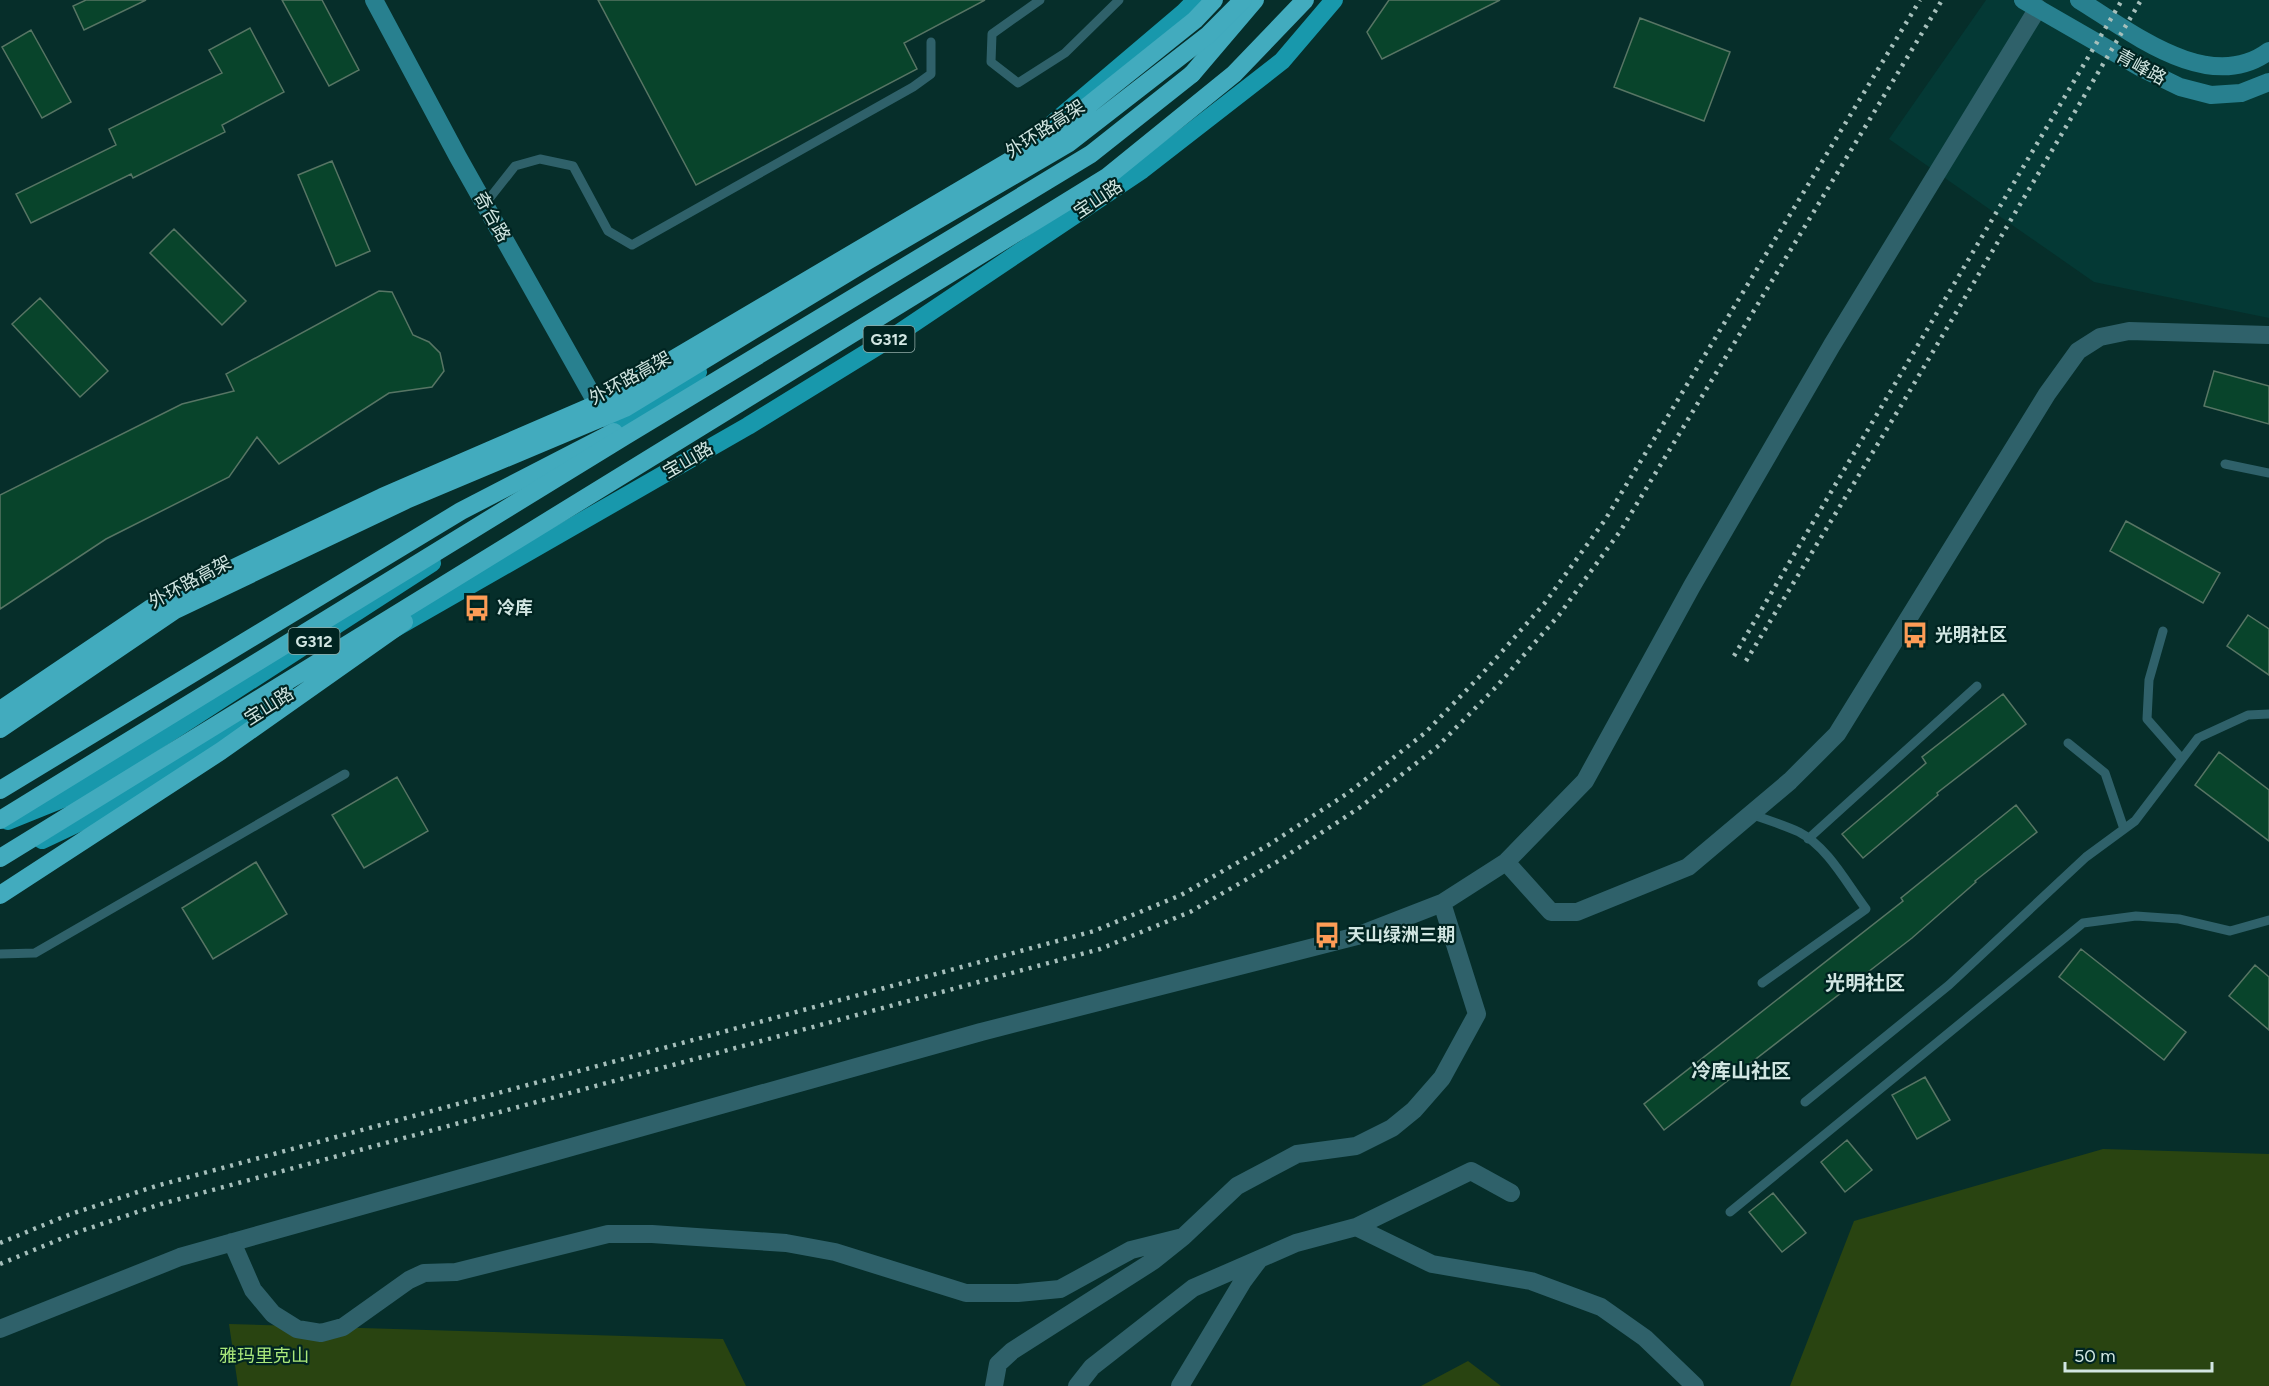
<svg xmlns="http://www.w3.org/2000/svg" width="2269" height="1386" viewBox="0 0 2269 1386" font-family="Figtree,'Noto Sans SC',sans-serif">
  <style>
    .built { fill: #043935 }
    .green { fill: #294411 }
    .building { fill: #08442b; stroke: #577564; stroke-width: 1.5 }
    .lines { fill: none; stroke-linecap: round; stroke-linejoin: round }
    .lane { stroke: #2f616a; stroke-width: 9 }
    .street { stroke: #2f616a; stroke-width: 18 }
    .secondary { stroke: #28808f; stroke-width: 18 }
    .primary { stroke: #1898ac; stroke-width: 18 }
    .highway { stroke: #42abbe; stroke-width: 18 }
    .rail { stroke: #a6bfbb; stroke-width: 4.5; stroke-dasharray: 3 6; stroke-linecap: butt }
    .highway-bridge { stroke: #42abbe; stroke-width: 18 }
    .labels { text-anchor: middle; stroke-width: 4.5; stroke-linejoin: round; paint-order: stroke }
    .shield { fill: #002421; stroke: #92aca8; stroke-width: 1.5 }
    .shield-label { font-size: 16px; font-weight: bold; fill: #d1e6e2 }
    .street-label { font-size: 18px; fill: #d1e6e2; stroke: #002421 }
    .poi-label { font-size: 18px; font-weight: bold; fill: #d1e6e2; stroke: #002421; text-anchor: start }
    .park-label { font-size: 18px; fill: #a9e77a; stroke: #002421 }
    .neighbourhood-label { font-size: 20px; font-weight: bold; fill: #d1e6e2; stroke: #002421 }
  </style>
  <rect width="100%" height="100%" fill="#062e2a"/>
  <path class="built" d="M1986,0h283v318l-175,-36 -205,-143z"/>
  <path class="green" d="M2103,1149l166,5v232h-479l64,-165z
    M229,1324l494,15 23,47h-508z
    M1468,1361l33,25h-80z"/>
  <path class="building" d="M86,0h60l-62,30 -11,-24z
    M282,0h40l37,70 -30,16z
    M598,0h387l-81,43 13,26 -221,116z
    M1389,0h111l-118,59 -15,-27z
    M1640,18l90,34 -26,69 -90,-34z
    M250,28l34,64 -62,33 3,7 -92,46 -2,-4 -100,49 -15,-29 100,-49 -7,-16 113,-56 -13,-23z
    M31,30l40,72 -29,16 -40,-71z
    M332,161l38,90 -34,15 -38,-91z
    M174,229l72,72 -24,24 -72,-72z
    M379,291l13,1 21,43 16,7 11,11 4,18 -12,16 -43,6 -110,71 -22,-27 -28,40 -123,62 -106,70v-114l182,-91 52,-13 -8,-17z
    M40,298l68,73 -28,26 -68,-73z
    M2214,371l55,15v38l-65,-18z
    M2126,521l94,52 -17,30 -93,-52z
    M2248,615l21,14v46l-42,-29z
    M2003,694l23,30 -89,69 1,2 -75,63 -21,-24 84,-71 -4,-6z
    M2219,752l50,38v51l-74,-56z
    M397,777l31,54 -64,37 -32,-53z
    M2016,805l21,27 -62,49 1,1 -64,56 -248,192 -20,-26 259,-203 -2,-3z
    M256,862l31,52 -74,45 -31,-51z
    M2081,949l105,83 -22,28 -105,-83z
    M2255,965l14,12v53l-40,-34z
    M1925,1077l25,43 -33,19 -25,-44z
    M1847,1140l25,30 -27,22 -24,-30z
    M1773,1193l33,40 -24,19 -33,-40z"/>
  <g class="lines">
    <path class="lane" d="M1040,0l-48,34 -1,28 27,21 47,-30 54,-53
      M485,204l30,-38 25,-7 33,7 35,65 24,14 281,-158 18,-13v-32
      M2225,464l44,9
      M2163,631l-14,49 -2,39 35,40
      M2068,743l37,30 19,56
      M1751,814c16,6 33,11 48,18 29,15 48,52 67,77l-104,74
      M1808,839l169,-153
      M0,954l35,-1 310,-179
      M1805,1102l144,-117 137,-128 49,-36 63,-83 50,-23 21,-1
      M1730,1212l353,-289 53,-7 43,3 51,12 39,-11"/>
    <path class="street" d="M1506,862l45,50h26l111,-45 102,-86 47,-47 210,-340 31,-43 22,-14 29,-6 140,4
      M1356,1227l76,37 99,17 70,26 44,31 50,48
      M232,1242l21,48 20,24 24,15 24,4 22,-6 66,-47 15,-7 32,-1 152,-38h44l134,9 49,9 131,41h52l42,-4 71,-39 52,-13
      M0,1329l180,-72 801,-225 376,-96 85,-33 64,-41 79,-81 107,-195 140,-241 206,-337
      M994,1386l4,-22 14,-13 141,-90 30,-24 54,-51 60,-32 59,-8 36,-18 22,-18 28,-32 35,-64 -35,-111
      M1077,1386l15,-19 101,-79 103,-45 60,-16 115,-56 40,22
      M1180,1386l63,-105 15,-20"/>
    <path class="secondary" d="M374,0l84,157 147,261
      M2023,0l120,69 37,18 31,8 30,-2 28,-11
      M2079,0c51,31 130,96 190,51"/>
    <path class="primary" d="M1052,124l132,-112 12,-12
      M603,440l95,-68
      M392,630l356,-204 151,-93 243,-163 140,-109 52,-61
      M8,821l67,-27 357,-231
      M42,840l53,-25 192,-120"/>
    <path class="highway" d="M1192,74l63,-74
      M0,790l461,-279 153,-79
      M0,858l1107,-681 127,-103 71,-74
      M0,895l221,-144 183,-129"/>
    <path class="rail" d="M1734,656l388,-656
      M1746,661l153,-252 242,-409
      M0,1243l68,-28 88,-29 938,-255 87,-36 89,-51 78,-51 77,-60 57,-59 62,-70 61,-84 315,-520
      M0,1264l75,-31 86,-29 939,-255 90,-37 90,-52 79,-52 78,-61 59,-60 63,-72 62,-85 321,-530"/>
    <path class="highway-bridge" d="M217,576l165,-79 217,-94 446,-263 150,-120 19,-20
      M0,710l151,-102 39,-19
      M0,729l175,-119 231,-110 219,-92 242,-147 202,-118 139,-108 35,-35
      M0,820l625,-384 466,-282 101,-80"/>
  </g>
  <defs>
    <g id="bus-bare" transform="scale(2.07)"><path d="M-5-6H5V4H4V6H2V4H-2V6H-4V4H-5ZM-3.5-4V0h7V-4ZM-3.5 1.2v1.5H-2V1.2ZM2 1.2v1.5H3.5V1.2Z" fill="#fd9c56" stroke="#002421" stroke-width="2.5" paint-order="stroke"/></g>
  </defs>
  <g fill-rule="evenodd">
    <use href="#bus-bare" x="477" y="608"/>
    <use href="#bus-bare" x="1915" y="635"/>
    <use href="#bus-bare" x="1327" y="935"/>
  </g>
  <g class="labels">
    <g class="shield">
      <rect x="863.5" y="326" width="51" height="26" rx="4.5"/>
      <rect x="288.5" y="628" width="51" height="26" rx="4.5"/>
    </g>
    <g class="shield-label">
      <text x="889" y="345">G312</text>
      <text x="314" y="647">G312</text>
    </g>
    <g class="street-label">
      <text transform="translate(2141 67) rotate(29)" y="6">青峰路</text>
      <text transform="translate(1045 129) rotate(-33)" y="6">外环路高架</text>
      <text transform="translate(1098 199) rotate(-34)" y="6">宝山路</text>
      <text transform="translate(492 217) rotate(60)" y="6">奇台路</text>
      <text transform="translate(630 378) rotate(-29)" y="6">外环路高架</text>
      <text transform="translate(688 460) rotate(-30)" y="6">宝山路</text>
      <text transform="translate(190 582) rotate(-28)" y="6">外环路高架</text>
      <text transform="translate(269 706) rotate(-32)" y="6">宝山路</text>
    </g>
    <g class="poi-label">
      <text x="497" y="614">冷库</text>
      <text x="1935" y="641">光明社区</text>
      <text x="1347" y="941">天山绿洲三期</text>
    </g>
    <g class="park-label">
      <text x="264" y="1362">雅玛里克山</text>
    </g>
    <g class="neighbourhood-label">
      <text x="1865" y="990">光明社区</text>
      <text x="1741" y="1078">冷库山社区</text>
    </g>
  </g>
  <path d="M2065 1362v9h147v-9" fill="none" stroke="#d1e6e2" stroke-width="3"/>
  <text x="2074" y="1362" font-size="18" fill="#d1e6e2" stroke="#002421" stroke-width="4.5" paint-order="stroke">50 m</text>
</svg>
